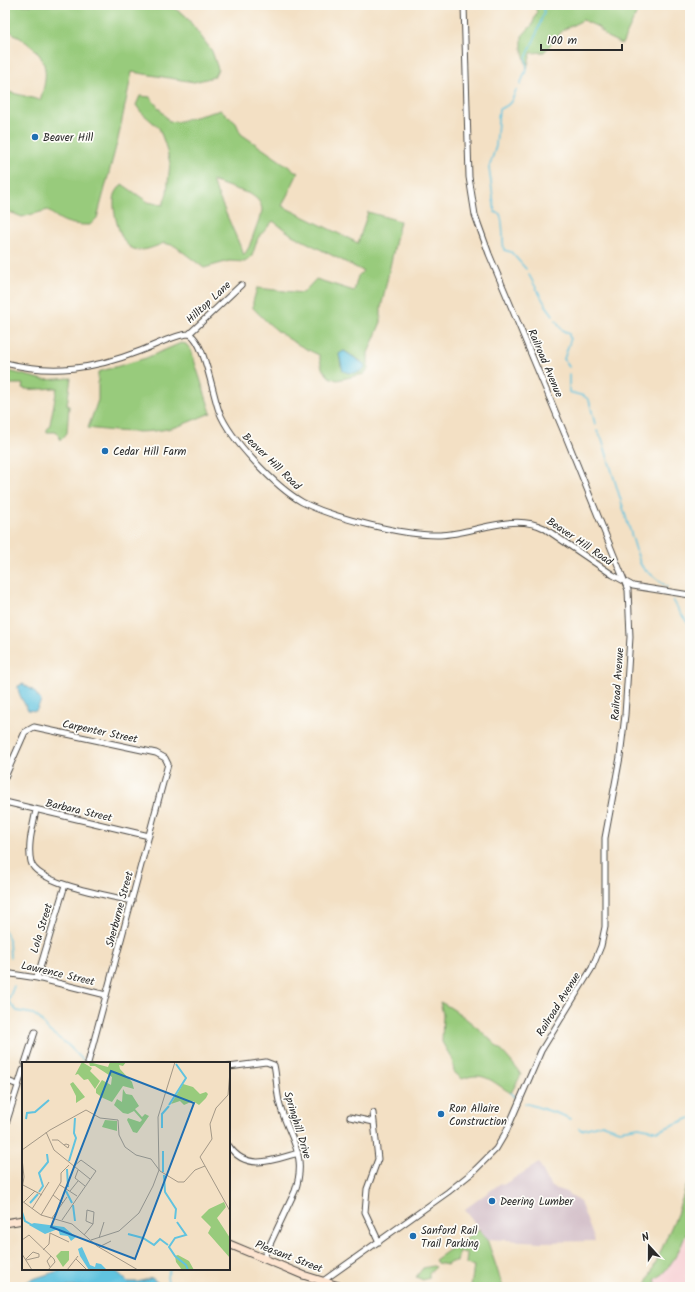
<svg xmlns="http://www.w3.org/2000/svg" width="695" height="1292" viewBox="0 0 695 1292" font-family="Kalam,sans-serif">
  <style>
    .built { fill: #f7cfd3 }
    .industrial { fill: #d2bdc7 }
    .green { fill: #98cb7c; stroke: #627b54; fill-rule: evenodd }
    .water { fill: #61c3df; stroke: #467785 }
    .lines { fill: none; stroke-linecap: round; stroke-linejoin: round }
    .stream { stroke: #61c3df; stroke-width: 1.5 }
    .minor-casing { stroke: #494642; stroke-width: 7 }
    .secondary-casing { stroke: #494642; stroke-width: 9 }
    .minor { stroke: #fff; stroke-width: 5 }
    .secondary { stroke: #fde4d0; stroke-width: 7 }
    .poi-dot { fill: #1f6fb2; stroke: #fdfcf7; stroke-width: 1.5 }
    .labels { text-anchor: middle; stroke-width: 3.5; stroke-linejoin: round; paint-order: stroke }
    .poi-label { font-size: 11px; fill: #2b2b2b; stroke: #fdfcf7; text-anchor: start }
    .street-label { font-size: 11px; fill: #2b2b2b; stroke: #fdfcf7 }
    .inset-river { fill: none; stroke: #61c3df; stroke-width: 2 }
    .inset-road { fill: none; stroke: #a39887; stroke-width: 1 }
    .view { fill: #1f6fb2; fill-opacity: 0.15; stroke: #1f6fb2; stroke-width: 2 }
    .inset-edge { fill: none; stroke: #2b2b2b; stroke-width: 2 }
  </style>
  <rect width="100%" height="100%" fill="#fdfcf7"/>
  <filter id="ink" filterUnits="userSpaceOnUse"><feTurbulence type="fractalNoise" baseFrequency=".025" numOctaves="2"/><feDisplacementMap in="SourceGraphic" scale="8" xChannelSelector="R" yChannelSelector="G"/><feConvolveMatrix kernelMatrix="1 2 1 2 8 2 1 2 1" color-interpolation-filters="sRGB"/></filter>
  <filter id="wash" filterUnits="userSpaceOnUse"><feTurbulence type="fractalNoise" baseFrequency=".012" numOctaves="4" result="noise"/><feDisplacementMap in="SourceGraphic" scale="16" xChannelSelector="R" yChannelSelector="G"/><feGaussianBlur stdDeviation="0.9" result="paint"/><feColorMatrix in="noise" values="0 0 0 0 0 0 0 0 0 0 0 0 0 0 0 0 0 1.4 0 .05"/><feComposite in="paint" operator="in"/></filter>
  <g filter="url(#wash)">
    <rect width="100%" height="100%" fill="#f3e0c4"/>
    <path class="built" d="M690,1175v112h-45l32,-73z"/>
    <path class="industrial" d="M539,1163l12,24 15,5 14,10 15,39 -53,1 -55,-3 -11,-14 -11,-16 36,-26 2,2z"/>
    <path class="green" d="M5,5h163l17,10 27,36 6,18 -4,8 -20,5 -62,-10 -14,67 -21,79 -7,7c-19,0 -28,-2 -42,-15l-26,7 -17,-7v-119l35,9c15,-42 -3,-51 -35,-72z
      M534,5h116l-13,7 -15,32 -15,-7 -9,-10 -15,-7 -20,10 -19,22 -13,1 -4,15 -5,-20v-12l10,-11 5,-13z
      M140,96l10,1 19,24 7,1 45,-12 15,13 5,11 57,39 -16,33 76,37 10,-31 32,9 -19,87v14l-13,31v16l-4,5 -27,6 -8,-3 -7,-9 -3,-13c-29,-13 -44,-24 -66,-47v-6l4,-14 46,5 13,-14 38,12 4,-15 5,-5 -71,-36 -19,-14 -15,17 -6,18 -7,6 -16,-1 -25,7 -29,-22 -11,-3c-10,4 -24,11 -34,4 -11,-7 -19,-40 -15,-52 1,-4 5,-8 7,-11l26,18 15,3 4,-12 3,-30 -5,-19 -6,-16 -18,-16 -5,-7zM212,181l38,13c7,4 12,9 12,17l-13,36 -5,8zM344,351l17,10 -1,11 -12,1 -7,-7 -2,-12z
      M181,343l5,1 5,6 20,63c-11,4 -21,9 -32,13 -29,9 -61,6 -91,2l10,-28v-28l48,-14z
      M5,370l39,10 27,-2 -4,27 2,1 -2,27 -6,7 -5,-8h-10l4,-8 7,-36c-8,0 -28,3 -35,0l1,-4h-18z
      M440,1002c23,10 68,51 81,73l-10,18c-18,-10 -26,-23 -49,-14l-8,-7 -2,-13 -10,-17 1,-28z
      M687,1184l3,1c0,10 2,23 0,34 -5,22 -16,47 -35,61l3,7h-13l32,-73z
      M479,1229l8,10 16,48h-32l3,-21 -8,-2 1,-11 -8,-1 -2,10h-6l-4,3 -10,-2 -2,-3z
      M433,1266l3,1 -7,7v4l-6,2 -7,-3 7,-9z"/>
    <path class="water" d="M344,351l20,13 1,4c-7,6 -14,6 -22,3l-4,-17z
      M23,684l11,7 7,10 -5,10 -8,-1c-4,-8 -10,-15 -10,-24z
      M64,1269h50l14,13h10l14,-4 10,8h3l8,-3 11,4h-165l11,-7z"/>
    <g class="lines">
      <path class="stream" d="M520,85l7,-17 -1,-10 9,-20 9,-26 -1,-7
        M516,90c-4,11 -6,16 -17,19l-3,37 -7,22 6,44 5,2c4,11 2,24 4,36l7,2 15,17
        M529,275l16,29 8,11
        M556,320l5,9 8,5 1,7 -6,18 5,8
        M569,374v18l15,4 5,4 6,24
        M597,431l5,8 38,124 3,5 24,19
        M673,600l8,14 9,12
        M5,931l4,8 1,18
        M14,986l-6,15 9,10 16,3 7,5 9,12 19,14 15,15
        M511,1093l3,4
        M525,1103l37,12 8,4
        M579,1128l2,2 21,-6 17,6 20,-3 19,4 32,-13
        M168,1284l-1,-8 3,-7"/>
    </g>
  </g>
  <g filter="url(#ink)">
    <g class="lines">
      <g class="minor-casing">
        <path id="minor" d="M189,334l52,-49
          M5,363c48,12 89,6 135,-12 14,-5 36,-17 49,-17 15,5 24,62 30,77 11,29 57,76 83,91 31,16 103,34 138,33 34,-1 72,-23 104,-7l69,47 20,11 57,9
          M5,777l20,-45 9,-5 122,26 9,5 3,6 -80,299
          M5,802l144,34
          M36,810c-3,16 -9,36 -5,52 5,22 80,34 101,39
          M5,973l32,5 69,17
          M37,978l28,-93
          M25,1063l10,-31
          M229,1067l37,-5 8,3c3,12 2,27 6,40 9,33 28,49 15,86l-32,68
          M5,1080l13,5
          M373,1113l5,46 -11,30 -2,23 14,30
          M350,1117l24,5
          M5,1127l18,-57
          M229,1146c17,26 45,14 69,7
          M323,1281l125,-89 25,-20 23,-23 10,-17 35,-81 51,-83 9,-22 4,-19v-89l15,-81 5,-42 5,-78 -2,-47 -62,-153 -77,-183 -14,-39 -6,-38 -5,-172"/>
      </g>
      <g class="secondary-casing">
        <path id="secondary" d="M5,1223l18,-3
          M229,1244l74,31 39,12"/>
      </g>
      <use href="#minor" class="minor"/>
      <use href="#secondary" class="secondary"/>
    </g>
  </g>
  <g class="poi-dot">
    <circle cx="35" cy="137" r="4"/>
    <circle cx="105" cy="451" r="4"/>
    <circle cx="441" cy="1114" r="4"/>
    <circle cx="492" cy="1201" r="4"/>
    <circle cx="413" cy="1236" r="4"/>
  </g>
  <g class="labels">
    <g class="poi-label">
      <text x="43" y="141">Beaver Hill</text>
      <text x="113" y="455">Cedar Hill Farm</text>
      <text x="449" y="1112">Ron Allaire<tspan x="449" dy="13">Construction</tspan></text>
      <text x="500" y="1205">Deering Lumber</text>
      <text x="421" y="1234">Sanford Rail<tspan x="421" dy="13">Trail Parking</tspan></text>
    </g>
    <g class="street-label">
      <text transform="translate(208 302) rotate(-43)" y="4">Hilltop Lane</text>
      <text transform="translate(546 363) rotate(67)" y="4">Railroad Avenue</text>
      <text transform="translate(272 461) rotate(44)" y="4">Beaver Hill Road</text>
      <text transform="translate(580 541) rotate(34)" y="4">Beaver Hill Road</text>
      <text transform="translate(617 684) rotate(-86)" y="4">Railroad Avenue</text>
      <text transform="translate(100 731) rotate(12)" y="4">Carpenter Street</text>
      <text transform="translate(79 810) rotate(13)" y="4">Barbara Street</text>
      <text transform="translate(119 909) rotate(-75)" y="4">Sherburne Street</text>
      <text transform="translate(41 928) rotate(-73)" y="4">Lola Street</text>
      <text transform="translate(58 973) rotate(13)" y="4">Lawrence Street</text>
      <text transform="translate(558 1004) rotate(-58)" y="4">Railroad Avenue</text>
      <text transform="translate(298 1125) rotate(73)" y="4">Springhill Drive</text>
      <text transform="translate(289 1256) rotate(21)" y="4">Pleasant Street</text>
    </g>
  </g>
  <g transform="translate(22 1062)">
    <rect width="208" height="208" fill="#f3e0c4"/>
    <path d="M60,0l10,6 -2,3 10,10 -5,8 -7,-10 -4,1 -6,-6 -3,1zM67,0l19,5 2,-5h16l-3,4 -4,-1 1,4 12,13 2,7 -11,-3 -11,16 -9,-4 -7,-5v-4l6,-9 9,5 1,-8 -17,-11h-5zM51,20l12,15 -9,6v-7l-6,-12zM161,22l10,3 7,7 6,-2 2,2 -2,4 -7,7 -6,-4 -9,4 -4,-4 -9,3zM101,27l3,5 6,1 7,11 -4,3 7,8 3,-3 4,2 -12,17 -4,-1 -6,-12 1,-2 12,4 2,-2 -8,-9 -6,3 -5,-1 -9,-8 3,-6 5,3zM83,58l12,1v10l-15,-4zM202,140l2,5 -9,11 13,20v20l-22,-25 3,-6 -10,-10 8,-8zM39,189h8v9l-6,7 -7,-11zM156,193l11,6 5,9h-12l-6,-8 -1,-6z" fill="#98cb7c"/>
    <path d="M12,161l30,4 12,10 -5,4 -3,-5 -8,-1 -2,-6 -13,5 -16,-9zM60,185l8,18 5,2 1,-4 5,1 6,6h-18l-9,-14 -2,-7z" fill="#61c3df"/>
    <path class="inset-river" d="M147,43l17,-27 -10,-14M4,57l1,-6 8,-1 14,-12M140,66v-14l7,-8M141,89v21M47,99l7,-23 -2,-5 1,-15M45,107l1,18M142,113l1,17 11,17 -1,10M44,129l6,12M17,130l4,-6 -4,-13 9,-11 -1,-8M8,141l8,-9M51,143l2,16M0,150l3,9 7,4M155,160l9,13 -11,3 -6,9 6,9 11,9 2,5M106,172l15,4 11,7 6,-6 8,6"/>
    <path class="inset-road" d="M208,9l-2,24 -12,13 -6,16 2,15 -12,18 30,54M24,70l8,18 36,29M30,78h6l6,5M44,82l3,1 -1,3 -4,-3zM0,88l28,-20 36,-20 14,8 18,2 1,15 6,12 11,8 15,4 9,12 18,11h6l11,-12 10,-4M0,96l2,19 -2,12M56,108l-3,8 10,8M1,123l19,10M38,123l17,11M48,129l8,-10M31,133l10,8M0,139l19,14 31,9 25,22 41,24M2,140l11,-11M10,147l17,-27M19,153l20,-33v-9l8,-8M30,156l15,-21M40,158l34,-49 -15,-11 -8,7M62,173l9,-11 1,-12 -7,-2 -1,11 7,3M77,176l5,-16M0,178l7,-5 25,24 1,3 -7,8M69,178l28,-9 20,-18 14,-27 6,-16 -1,-53 17,-55M77,185l12,-6M21,188l6,-6 1,-11 19,9M0,192l10,16M4,197l7,-7 6,2v3l-13,3M54,197l11,11M28,205l-3,-6 4,-5M45,208l11,-14"/>
    <path class="view" d="M89,9l83,32 -59,156 -84,-32z"/>
    <rect width="208" height="208" class="inset-edge"/>
  </g>
  <rect width="695" height="1292" fill="none" stroke="#fdfcf7" stroke-width="20"/>
  <g transform="translate(649 1246) rotate(339)" stroke="#fdfcf7" stroke-width="3" paint-order="stroke">
  <path d="M0-3L7 15L0 10L-7 15Z" fill="#2b2b2b"/>
  <text y="-6" font-size="11" font-weight="bold" text-anchor="middle" fill="#2b2b2b">N</text>
  </g>
  <path d="M541 44v6h81v-6" fill="none" stroke="#2b2b2b" stroke-width="2"/>
  <text x="547" y="44" font-size="12" fill="#2b2b2b" stroke="#fdfcf7" stroke-width="3" paint-order="stroke">100 m</text>
</svg>
